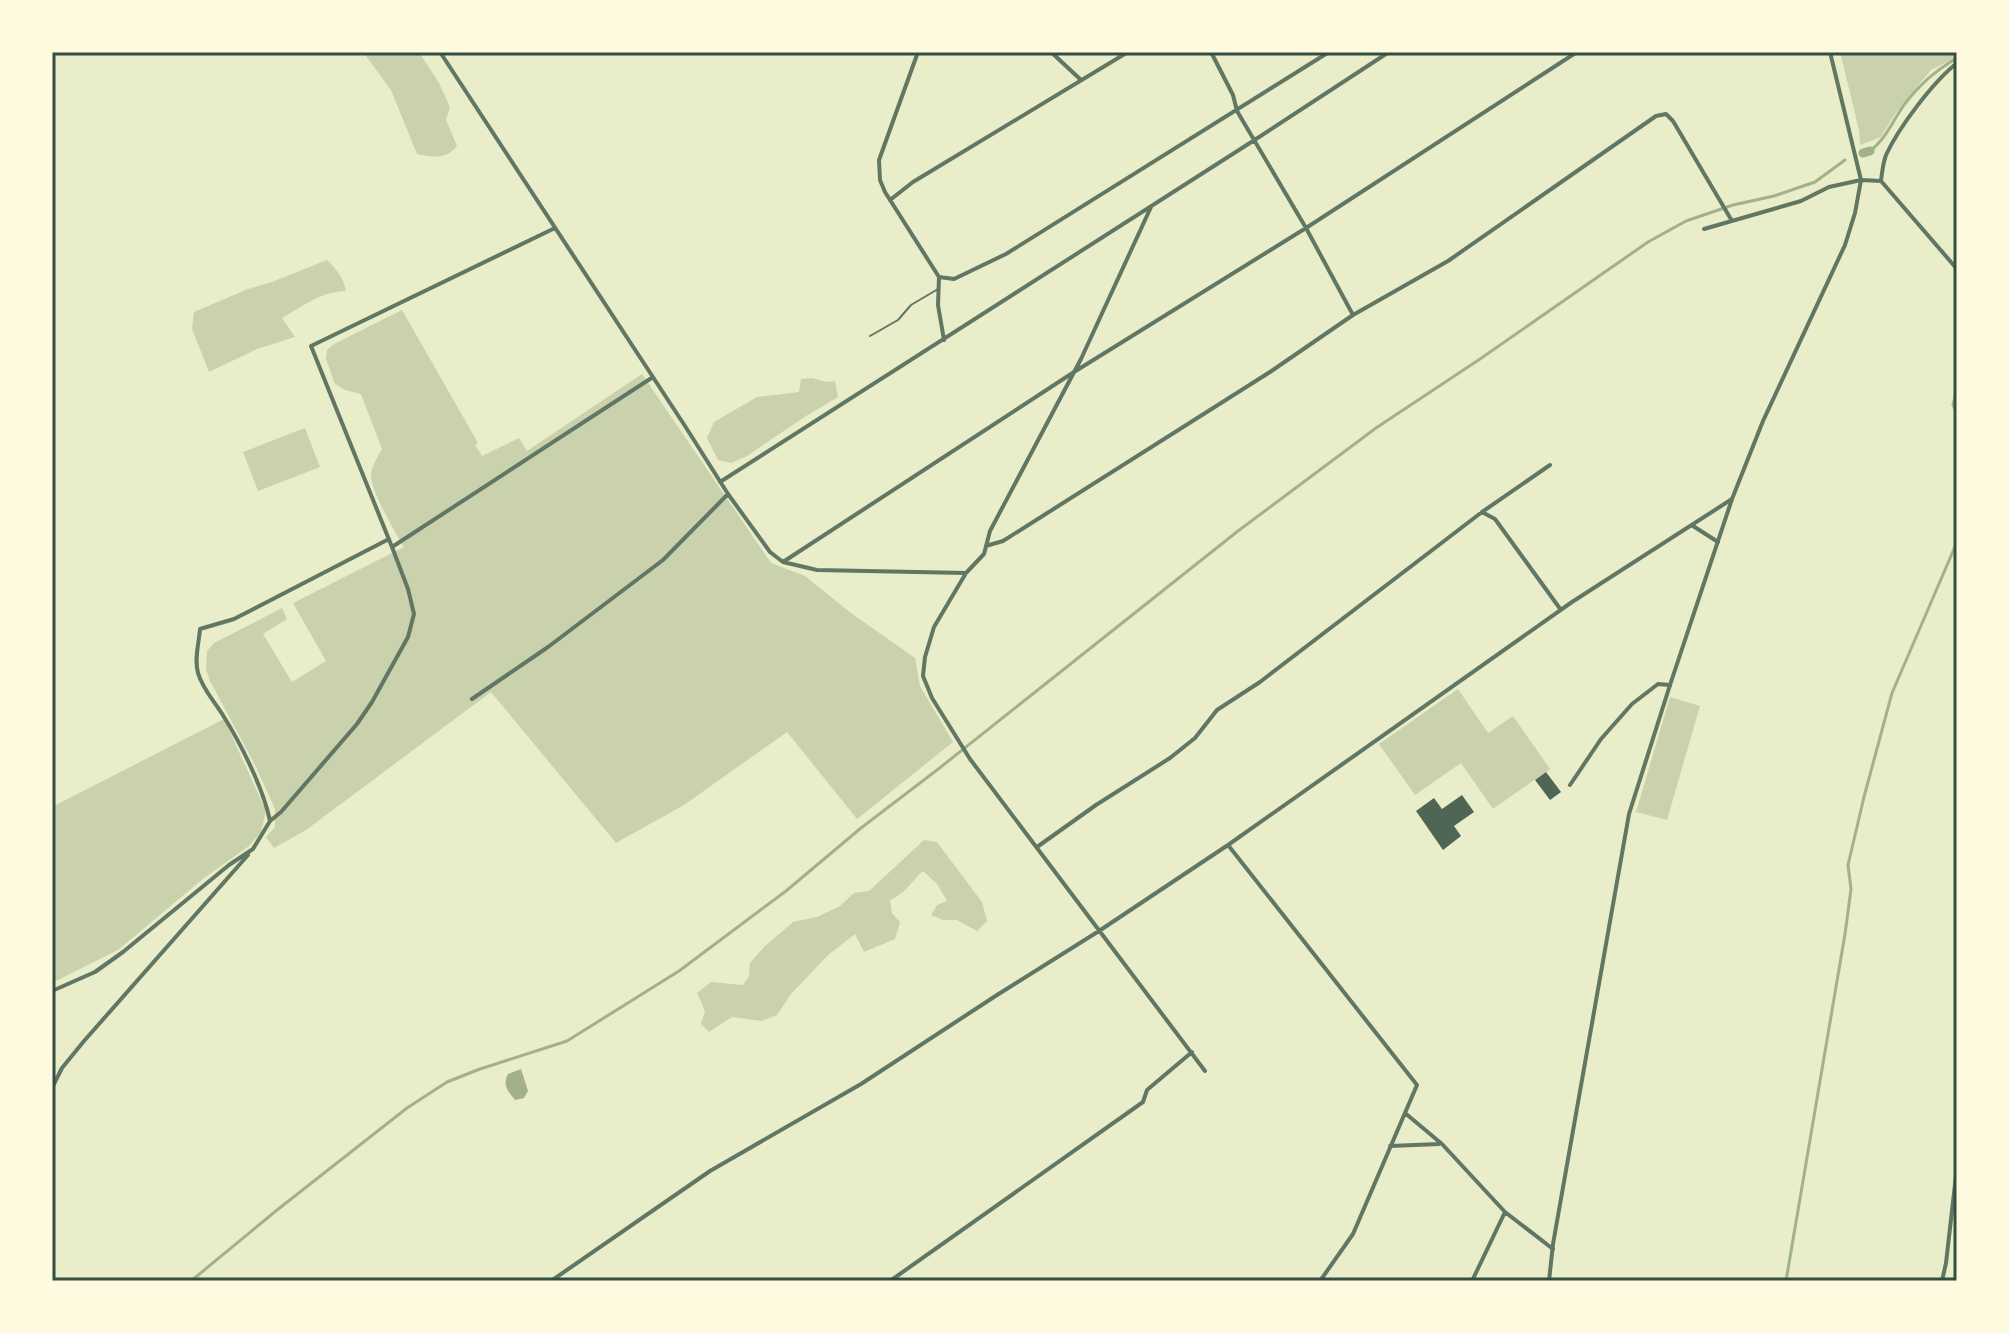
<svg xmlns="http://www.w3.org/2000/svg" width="2009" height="1333" viewBox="0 0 2009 1333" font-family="'Alegreya Sans',sans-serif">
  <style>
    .green { fill: #cad2ad }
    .water { fill: #a3b18a }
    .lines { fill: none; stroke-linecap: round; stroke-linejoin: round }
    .stream { stroke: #a3b18a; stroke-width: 3 }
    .canal { stroke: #a3b18a; stroke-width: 9 }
    .building { fill: #4f6655 }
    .service { stroke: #617663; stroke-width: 2 }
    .minor { stroke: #617663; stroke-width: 4 }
    .tertiary { stroke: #617663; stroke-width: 4 }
    .neatline { fill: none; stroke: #344e41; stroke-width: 3 }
  </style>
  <rect width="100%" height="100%" fill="#e9edc9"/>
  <path class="green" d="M363,52h56l20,31 11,24 -4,13 11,26c-11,14 -24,11 -40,8l-26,-64z
    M1840,52h113v7l-22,11 -36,44 -14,23 -21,8 -1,-15z
    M327,260c9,9 17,18 19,31 -24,0 -43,15 -64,27l13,19 -38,12 -48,23 -17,-43 2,-17 54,-23 24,-7z
    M402,310l76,133 -3,2 7,11 37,-18 8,13 115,-77 129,189 34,13 46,37 64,45 5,28 33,56 -96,77 -70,-87 -103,73 -68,38 -125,-151 -185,138 -32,18 -8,-11 9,-10v-18l-20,-44 -45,-84 -4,-12 1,-18 7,-8 68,-35 5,11 -24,15 29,48 34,-21 -33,-58 111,-56c-9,-15 -34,-57 -33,-73 1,-9 7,-17 11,-25l-21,-55 -16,-4 -10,-6 -9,-25 1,-9 7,-6z
    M812,378l14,4 9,-1 3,16 -32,19 -59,40 -16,7 -13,-3 -11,-22 7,-16 43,-25 42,-5 2,-13z
    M305,428l15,39 -62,24 -15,-39z
    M1458,689l30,44 25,-17 37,53 -57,40 -32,-46 -46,32 -36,-51z
    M1670,697l30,9 -33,114 -31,-8z
    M224,719l42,92 -5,21 -12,14 -45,32 -86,72 -66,33v-176z
    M924,840l13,2 45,60 5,19 -10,10 -20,-11h-14l-12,-5 6,-10 10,-4 -10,-17 -14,-13c-13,12 -16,21 -33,29l2,13 8,9 -5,17 -31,13 -9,-18 -27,21 -37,39 -14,21 -15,6 -30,-4 -23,15 -8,-8 4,-13 -8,-18 14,-11 32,3 6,-9 1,-13 14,-16 29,-25 24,-5 23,-11 14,-13 15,-2z"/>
  <path class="water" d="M521,1069l7,22 -4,7 -9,2c-7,-9 -13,-15 -7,-26z"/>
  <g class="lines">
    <path class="stream" d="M1870,151c16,-12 22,-29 34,-46 16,-21 31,-34 53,-47
      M1957,389l-4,16 4,8
      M191,1281l86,-71 130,-102 40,-26 33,-13 87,-28 112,-70 107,-80 75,-63 76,-58 301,-239 138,-103 104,-69 168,-117 38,-21 47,-16 41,-9 41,-14 30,-22
      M1786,1281l59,-347 6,-45 -3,-24 16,-68 28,-104 65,-151"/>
    <path class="canal" d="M1863,153l7,-2"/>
  </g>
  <path class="building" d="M1546,772l15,20 -11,8 -15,-20z
    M1462,795l12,17 -20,14 7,10 -18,14 -27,-39 18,-13 8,11z"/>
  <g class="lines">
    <path class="service" d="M870,336l28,-16 13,-15 27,-16"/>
    <path class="minor" d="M440,52l245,374 43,68 42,58 13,10 291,-190 232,-144 271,-176
      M918,52l-39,108 1,20 5,12 54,85 -1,28 6,35
      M1051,52l30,28
      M1211,52l22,43 4,16 69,117 47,87
      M1881,181c1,-9 2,-18 5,-26 13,-28 47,-73 71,-92
      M890,200l23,-18 215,-130
      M1151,207l-70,152 -91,172 -6,23 -18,19 -32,54 -9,30 -2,19 9,22 38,61 235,312
      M1704,229l97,-28 28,-14 32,-7 20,1 76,88
      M939,277l15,2 52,-25 323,-202
      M720,482l533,-341 136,-89
      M1482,512l68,-47
      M1693,526l25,16
      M986,546l17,-5 267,-169 83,-57 95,-54 208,-145 10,-2 7,7 59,100
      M392,547l261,-170
      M783,562l34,8 149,3
      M472,699l76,-52 115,-87 65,-66
      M1570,785l31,-46 31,-35 26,-20 12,1
      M270,821l11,-9 76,-88 15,-22 36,-65 6,-23 -6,-25 -16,-42 -81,-201 244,-118
      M1228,845l189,240 -64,149 -33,47
      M1037,847l59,-42 74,-47 25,-20 22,-28 43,-28 222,-170 13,7 66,91
      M52,991l43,-19 28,-20 106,-87 24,-16 17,-28c-6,-31 -29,-77 -46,-104 -9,-15 -21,-27 -26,-44 -4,-14 1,-30 2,-44l34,-10 155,-80
      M52,1088l10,-20 22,-27 164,-186
      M1405,1113l37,31 63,68 -33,69
      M1390,1146l49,-2
      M1505,1212l48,37
      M551,1281l159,-110 151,-87 136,-89 102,-64 129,-86 344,-243 160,-103
      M890,1281l253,-179 4,-12 45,-38
      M1942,1281l4,-18 11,-96"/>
    <path class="tertiary" d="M1549,1281l4,-37 76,-430 41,-129 62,-186 31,-78 82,-176 10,-32 6,-33 -31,-128"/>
  </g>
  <rect width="2009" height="1333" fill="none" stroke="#fefae0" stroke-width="108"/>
  <rect x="54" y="54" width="1901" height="1225" class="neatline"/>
</svg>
